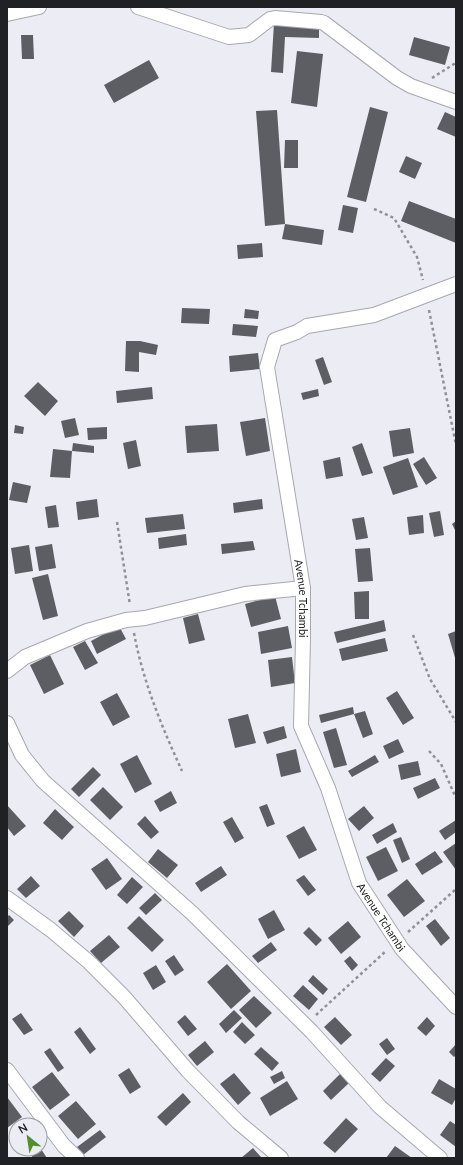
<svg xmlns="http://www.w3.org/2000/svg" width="463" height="1165" viewBox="0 0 463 1165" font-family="Lato,sans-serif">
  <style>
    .building { fill: #5d5d64 }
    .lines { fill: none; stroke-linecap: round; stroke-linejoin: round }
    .minor-casing { stroke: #a7a8af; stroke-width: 16 }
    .path { stroke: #909096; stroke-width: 2.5; stroke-dasharray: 3 3; stroke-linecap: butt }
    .minor { stroke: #fff; stroke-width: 14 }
    .labels { text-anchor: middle; stroke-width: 4; stroke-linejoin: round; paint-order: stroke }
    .street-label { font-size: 11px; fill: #202124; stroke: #ececf4 }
  </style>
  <rect width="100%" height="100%" fill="#ececf4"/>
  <path class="building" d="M274,23l45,2v13l-34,-1 -2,36 -12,-1z
    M21,35h12l1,24h-12z
    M414,37l36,10 -5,18 -36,-10z
    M297,51l26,3 -6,53 -26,-4z
    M149,60l10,18 -45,25 -10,-18z
    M370,107l18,5 -22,90 -19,-5z
    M277,110l8,114 -20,2 -9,-115z
    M445,112l11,5v20l-19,-8z
    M285,140h13v28h-14z
    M406,156l16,7 -7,16 -16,-7z
    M409,201l47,18v24l-55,-22z
    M343,205l15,3 -5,25 -15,-3z
    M285,224l39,6 -2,15 -40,-6z
    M262,243l1,14 -25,2 -1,-14z
    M182,308l28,1 -1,15 -28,-1z
    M245,309l14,2 -1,8 -14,-1z
    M233,324l25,2 -2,11 -24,-2z
    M126,341h14l18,4 -2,10 -17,-3v20l-14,-1z
    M258,353l2,16 -30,3 -1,-16z
    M323,357l9,25 -8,3 -9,-25z
    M38,382l20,19 -13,15 -21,-20z
    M152,387l1,12 -36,4 -1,-12z
    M318,389l1,7 -16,4 -2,-7z
    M75,418l4,17 -14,3 -4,-17z
    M265,418l5,33 -24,5 -6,-34z
    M217,424l2,27 -32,2 -2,-27z
    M15,425l9,2 -1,7 -9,-1z
    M107,427v12l-19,1 -1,-12z
    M410,428l4,25 -21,4 -4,-26z
    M136,440l5,26 -13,3 -5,-26z
    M73,443l21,3v7l-22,-2z
    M362,443l11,30 -11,3 -10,-29z
    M53,449l19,2 -2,27 -20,-1z
    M340,457l3,19 -17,3 -3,-18z
    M424,457l13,21 -11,7 -13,-21z
    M408,458l10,29 -25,8 -10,-28z
    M13,482l18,4 -4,17 -18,-3z
    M97,499l2,18 -21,3 -2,-18z
    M262,499l1,10 -29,4 -1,-10z
    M56,505l3,22 -11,1 -3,-21z
    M440,511l4,24 -10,2 -5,-24z
    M183,514l2,15 -38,4 -2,-15z
    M423,515l1,18 -15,2 -2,-18z
    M364,517l4,21 -12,2 -4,-21z
    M456,521v11l-4,-8z
    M186,534l1,11 -28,4 -1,-11z
    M253,541l2,9 -33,4 -1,-10z
    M52,544l4,24 -17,3 -4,-24z
    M29,545l4,26 -18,3 -4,-26z
    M370,548l3,33 -15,1 -3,-33z
    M48,574l10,42 -15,4 -11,-42z
    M369,591v28h-14l-1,-27z
    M275,596l6,23 -30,8 -6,-23z
    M198,614l7,26 -16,4 -6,-26z
    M384,620l2,11 -49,12 -3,-11z
    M119,626l7,13 -29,15 -6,-13z
    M288,626l4,22 -31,6 -3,-22z
    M456,631v30l-8,-27z
    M385,638l3,13 -46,10 -3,-12z
    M85,641l13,22 -13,7 -12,-23z
    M50,655l14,29 -20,10 -14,-29z
    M292,657l3,26 -24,4 -3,-27z
    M397,691l17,27 -11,7 -17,-27z
    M117,693l13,24 -17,9 -13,-24z
    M353,707l1,7 11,-3 8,23 -10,4 -9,-24 -33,9 -2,-8z
    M248,714l8,29 -21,5 -7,-29z
    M284,726l3,12 -20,6 -4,-12z
    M336,728l11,37 -13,3 -11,-36z
    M398,739l6,13 -15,7 -6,-13z
    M296,749l5,23 -20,5 -5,-23z
    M137,755l15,29 -17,9 -15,-29z
    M375,755l4,7 -27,15 -4,-6z
    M418,761l3,14 -20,5 -3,-15z
    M93,767l8,8 -22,22 -8,-8z
    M435,778l5,10 -22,11 -5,-11z
    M103,787l20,20 -13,13 -20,-20z
    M171,791l6,12 -17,9 -6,-11z
    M267,804l8,20 -8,3 -8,-20z
    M7,805l19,21 -12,10 -7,-9z
    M364,806l10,12 -15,13 -11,-12z
    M55,809l19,18 -12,13 -19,-17z
    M145,816l14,16 -8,7 -14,-15z
    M232,817l12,21 -9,5 -12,-21z
    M456,820v12l-11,8 -6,-9z
    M393,823l4,9 -20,12 -5,-9z
    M304,826l13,24 -18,9 -13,-23z
    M401,837l9,22 -8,4 -9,-23z
    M456,843v27l-13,-18z
    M386,847l12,24 -20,10 -12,-24z
    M158,849l20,16 -11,13 -19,-16z
    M435,851l8,11 -21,13 -7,-11z
    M107,858l15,21 -16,11 -15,-21z
    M221,866l6,9 -26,17 -6,-9z
    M304,875l12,15 -8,6 -12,-16z
    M31,876l9,10 -14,12 -9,-9z
    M132,877l11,10 -16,17 -10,-9z
    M407,879l18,22 -21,16 -17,-22z
    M155,893l7,7 -16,15 -7,-7z
    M274,910l11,20 -17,9 -10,-20z
    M69,911l15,15 -10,11 -16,-16z
    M9,915l5,5 -7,7v-10z
    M139,916l25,24 -12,12 -25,-24z
    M435,919l15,19 -9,8 -15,-20z
    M348,921l13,16 -20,17 -13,-16z
    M309,927l13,13 -6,6 -13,-13z
    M109,935l11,12 -19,16 -11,-12z
    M271,942l6,8 -19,13 -6,-7z
    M174,955l10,15 -9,6 -10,-15z
    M350,956l8,9 -6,6 -8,-10z
    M227,964l24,27 -20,18 -24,-27z
    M156,965l10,17 -13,8 -10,-17z
    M313,975l15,14 -5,6 -15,-14z
    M303,985l15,14 -9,11 -16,-14z
    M254,996l18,17 -16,15 -17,-18z
    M234,1010l8,8 -16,15 -7,-9z
    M21,1013l12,17 -9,5 -12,-16z
    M185,1015l12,14 -9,7 -11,-14z
    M335,1017l17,18 -11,10 -17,-18z
    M427,1017l8,9 -9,10 -9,-8z
    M242,1022l13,13 -10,9 -12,-12z
    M80,1027l16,22 -6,5 -16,-22z
    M387,1038l8,11 -8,6 -8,-11z
    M205,1041l9,11 -17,14 -9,-11z
    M456,1044v11l-2,2 -5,-5z
    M261,1047l18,16 -7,8 -18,-17z
    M50,1048l14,20 -6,4 -14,-20z
    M386,1058l9,8 -15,16 -9,-8z
    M129,1068l12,19 -11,7 -12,-19z
    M282,1071l3,7 -11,6 -4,-7z
    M52,1072l18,23 -20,15 -18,-23z
    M234,1073l17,20 -13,12 -18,-21z
    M340,1074l9,9 -18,17 -8,-9z
    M439,1079l17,10v9l-4,7 -21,-12z
    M287,1081l11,18 -28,17 -10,-18z
    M183,1093l8,9 -25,24 -9,-9z
    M7,1097l15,20 -15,11z
    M76,1101l20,23 -18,15 -20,-23z
    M346,1118l12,11 -23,24 -12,-10z
    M450,1121l6,4v22l-16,-12z
    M100,1130l6,7 -23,18 -6,-8z
    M395,1146l17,12h-26z
    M253,1148l8,9 -20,1z
    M27,1149h14l6,9h-14z"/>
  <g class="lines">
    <g class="minor-casing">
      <g id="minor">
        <path d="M138,7l91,30 20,-2 21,-16 5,-1 46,4 3,1 73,55 14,8 45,16"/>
        <path d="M7,14l32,-7"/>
        <path id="s1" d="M456,284l-82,31 -67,11 -10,6 -22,8 -8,27 36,221v51l-2,87 27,62 31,95 43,66 54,58"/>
        <path d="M7,671l18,-14 62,-26 39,-11 19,-2 100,-24 58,-6"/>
        <path d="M7,723l15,32 21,26 149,132 120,119 68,75 60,51"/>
        <path d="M7,898l44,32 38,32 35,35 64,74 50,51 43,36"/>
        <path d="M7,1070l57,76 13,12"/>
      </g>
    </g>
    <path class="path" d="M432,78l22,-14 2,-3
      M374,209l20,9 23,39 6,23
      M429,310l27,135
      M117,522l13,83
      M134,633c9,49 28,94 48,138
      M413,635l17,44 26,43
      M429,751l12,13 15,34
      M408,932l48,-43
      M316,1015l70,-64"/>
    <use href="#minor" class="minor"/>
  </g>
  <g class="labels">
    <g class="street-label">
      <text dy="4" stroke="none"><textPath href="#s1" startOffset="453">Avenue Tchambi</textPath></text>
      <text dy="4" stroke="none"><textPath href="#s1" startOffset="789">Avenue Tchambi</textPath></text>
    </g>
  </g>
  <rect width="463" height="1165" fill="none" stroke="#202124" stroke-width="16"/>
  <g transform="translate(28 1137) rotate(330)"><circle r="19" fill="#ececf4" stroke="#9a9ba1"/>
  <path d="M0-3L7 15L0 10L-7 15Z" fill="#538f2d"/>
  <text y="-6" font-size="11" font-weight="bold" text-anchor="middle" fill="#202124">N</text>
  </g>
</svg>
